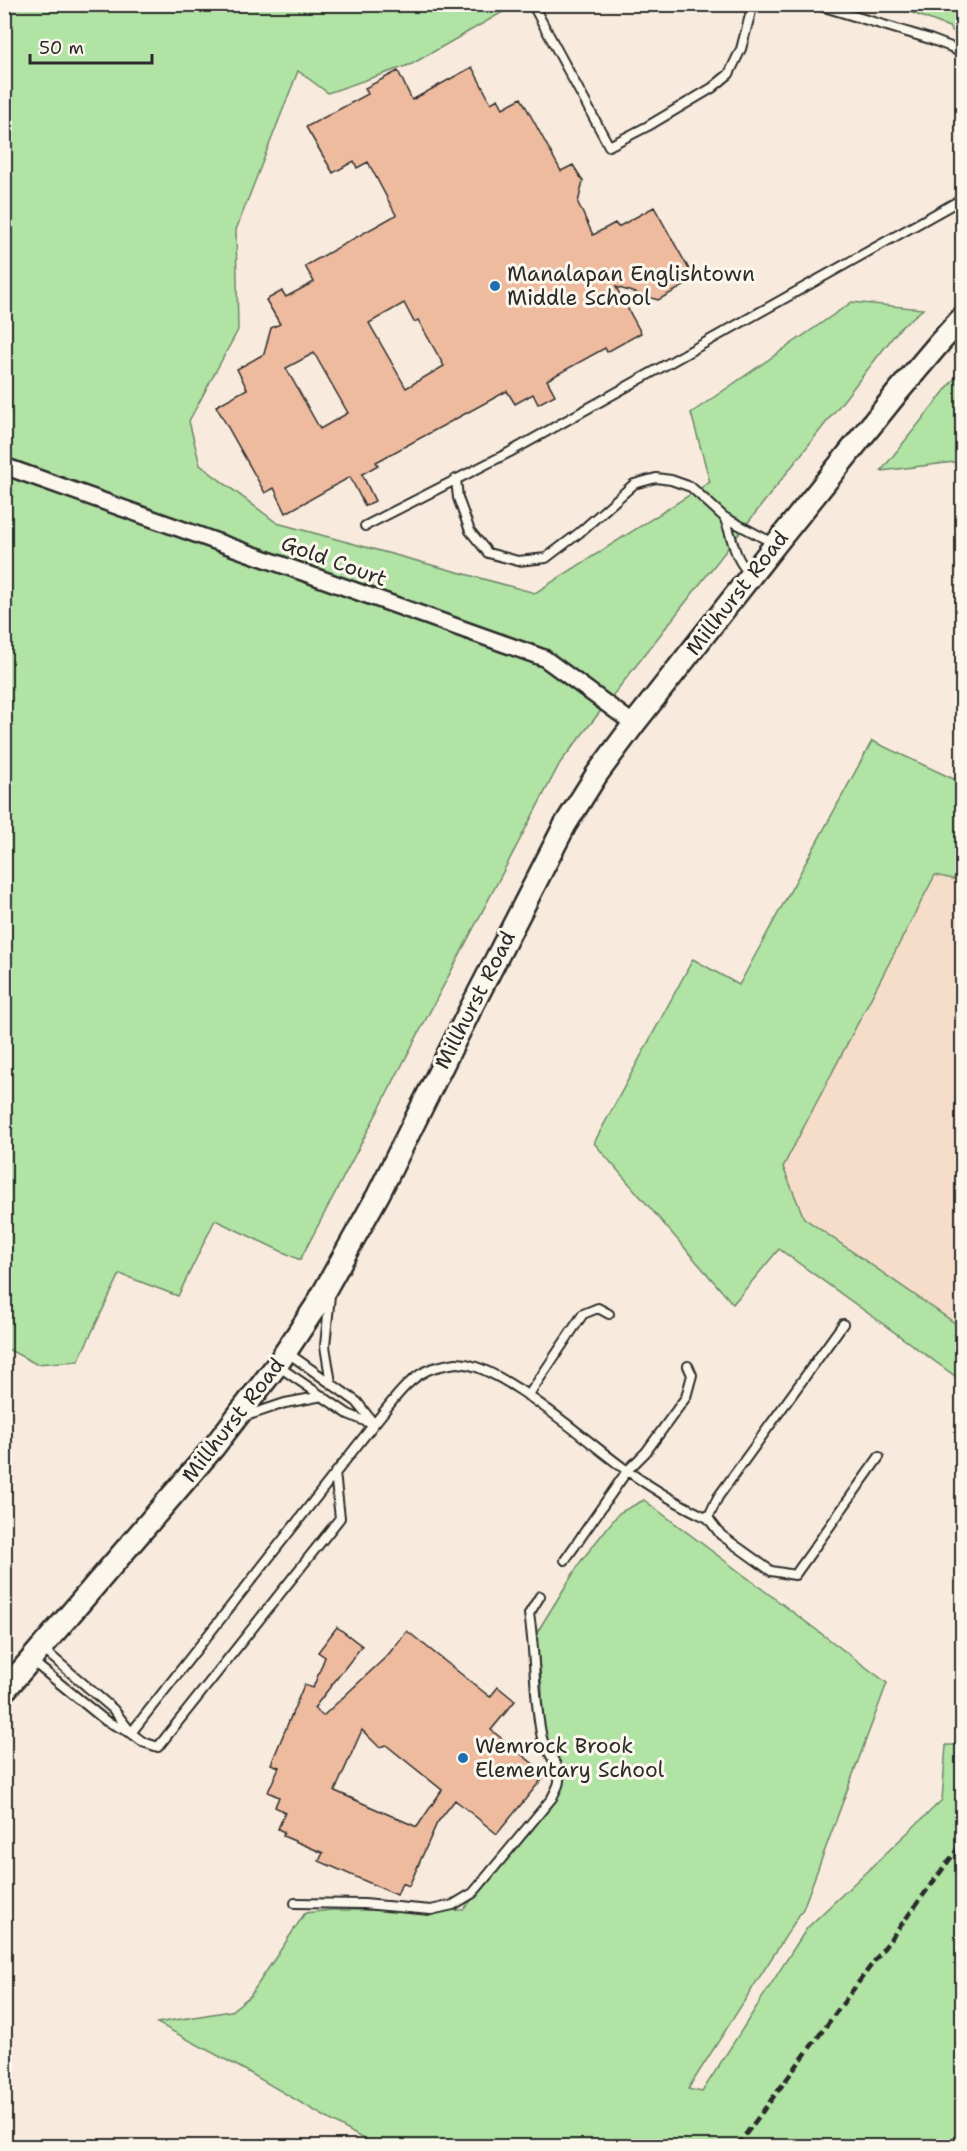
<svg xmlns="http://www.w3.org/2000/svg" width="967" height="2151" viewBox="0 0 967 2151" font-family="'Shantell Sans',sans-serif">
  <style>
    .built { fill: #f5ddca }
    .green { fill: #b0e3a4; stroke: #6e8768; stroke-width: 1.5 }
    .building { fill: #eebb9f; stroke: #2b2b2b; stroke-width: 1.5; fill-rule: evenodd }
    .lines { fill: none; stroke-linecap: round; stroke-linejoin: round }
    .lane-casing { stroke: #2b2b2b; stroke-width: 12 }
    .street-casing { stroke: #2b2b2b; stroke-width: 20 }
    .secondary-casing { stroke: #2b2b2b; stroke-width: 26 }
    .lane { stroke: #fbf7ec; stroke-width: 8 }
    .street { stroke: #fbf7ec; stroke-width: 15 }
    .secondary { stroke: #fbf7ec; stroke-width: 21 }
    .rail { stroke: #2b2b2b; stroke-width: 4.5; stroke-dasharray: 9 4.5; stroke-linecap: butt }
    .poi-dot { fill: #1f6fb2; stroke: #fbf7ec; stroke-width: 2 }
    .labels { text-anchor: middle; stroke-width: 6; stroke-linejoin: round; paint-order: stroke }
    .poi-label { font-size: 21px; fill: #2b2b2b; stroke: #fbf7ec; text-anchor: start }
    .street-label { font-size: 21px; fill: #2b2b2b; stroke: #fbf7ec }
  </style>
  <rect width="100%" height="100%" fill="#f8ebdd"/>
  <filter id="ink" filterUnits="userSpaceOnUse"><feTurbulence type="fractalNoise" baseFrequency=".0167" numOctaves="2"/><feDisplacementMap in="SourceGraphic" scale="12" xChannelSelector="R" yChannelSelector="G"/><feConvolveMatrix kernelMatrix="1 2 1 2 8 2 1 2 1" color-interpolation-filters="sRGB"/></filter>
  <g filter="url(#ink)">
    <path class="built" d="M935,875l27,6v447l-158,-110 -21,-52z"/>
    <path class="green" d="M4,5h511l-103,59 -84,29 -30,-22 -62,159 2,100 -49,91 11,44 77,58 258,70 175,-111 -19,-69 161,-111 71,7 -23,19 -340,435 -260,497 -85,-40 -37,76 -58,-22 -42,87 -42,3 -32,-17z
      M912,5h50v36l-13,-14 -39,-15z
      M962,372v89l-81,10 73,-92z
      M872,741l88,41 2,-3v102l-27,-6 -152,292 21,51 158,110v53l-183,-132 -46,55 -139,-161 99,-184 46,26z
      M644,1500l243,183 -84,226 -115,180 14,3 105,-164 135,-128 4,-55h16v401h-587l-132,-77 -86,-46 74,-12 19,-15 55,-83 26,-3h132l70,-81 30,-52 -20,-47 -1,-43 -6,-53 45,-73 38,-48z"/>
    <path class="building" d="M472,67l19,36 7,-4 5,9 18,-10 40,73 12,-6 10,16 -5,22 15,32 22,-12 3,4 36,-20 41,73 -37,20 -42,-13 25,46 -34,19 -2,-4 -58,32 8,15 -17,9 -5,-10 -18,10 -8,-13 -131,71 2,3 -16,9 13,27 -10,5 -15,-29 -64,36 -12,-25 -9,5 -49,-87 31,-17 -10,-20 27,-15 7,-26 9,-4 -14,-24 16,-9 4,6 28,-15 -9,-16 91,-51 -28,-53 -11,6 -3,-7 -21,12 -27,-46 62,-33 -3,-6 33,-17 14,29zM404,303l10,19 4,-2 26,46 -38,22 -37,-65zM314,353l34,60 -28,16 -34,-61z
      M337,1627l25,19 -48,62 9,8 64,-60 20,-25 83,66 8,-10 17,14 -24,29 55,44 -49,60 -42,-34 -18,23 -28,63 -7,-3 -5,12 -78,-34 4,-8 -40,-17 1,-4 -6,-3 7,-17 -10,-5 4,-10 -11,-5 11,-25 -8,-3 33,-79 9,3 12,-31 -7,-5zM362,1730l17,17 7,-2 56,45 -25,37 -82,-36z"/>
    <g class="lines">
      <g class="lane-casing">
        <path id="lane" d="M541,4l-6,5 74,137 39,-20 64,-38 17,-14 12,-25 12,-45
          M814,4l116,35 21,8 11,7
          M456,479l2,19 12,33 18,22 30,8 28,-3 33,-25 55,-49 22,-6 15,2 20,7 33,30 49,26
          M724,517c9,19 9,43 27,57
          M365,526l145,-74 452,-253
          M330,1295l-5,51 6,37
          M843,1324l-125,173 -10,21 13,17 50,36 24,4 84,-118
          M288,1353l69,49 17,22
          M278,1366l70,48 24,10
          M528,1396l55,-82 15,-6 11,6
          M243,1417l42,-14 38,-7
          M565,1560l62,-89 19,-19 40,-55 6,-22 -4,-9
          M43,1649l70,60 17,22
          M32,1661l74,60 25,12 12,9 15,5 182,-229 -5,-45
          M131,1733l243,-309c16,-19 34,-48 59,-56 7,-2 16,-4 23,-5 44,-1 134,82 173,109 26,18 50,33 79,46
          M295,1903l69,1 67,6 22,-5 20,-12 79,-95c2,-5 7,-12 7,-17 2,-16 -13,-29 -17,-43 -9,-41 -6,-83 -13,-124l11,-18"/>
      </g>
      <g class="street-casing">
        <path id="street" d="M4,466l540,192 90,66"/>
      </g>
      <g class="secondary-casing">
        <path id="secondary" d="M4,1691l209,-243 64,-83 39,-59 62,-111 91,-183 96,-187 32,-51 37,-50 141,-179 122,-152 44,-52 21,-23"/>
      </g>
      <use href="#lane" class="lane"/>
      <use href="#street" class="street"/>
      <use href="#secondary" class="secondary"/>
      <path class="rail" d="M737,2146l225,-303"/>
    </g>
  </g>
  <g class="poi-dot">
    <circle cx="495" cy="286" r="6"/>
    <circle cx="463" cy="1758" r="6"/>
  </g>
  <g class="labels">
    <g class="poi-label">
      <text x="507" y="281">Manalapan Englishtown<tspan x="507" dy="24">Middle School</tspan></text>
      <text x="475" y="1753">Wemrock Brook<tspan x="475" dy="24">Elementary School</tspan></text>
    </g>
    <g class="street-label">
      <text transform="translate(334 561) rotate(20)" y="7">Gold Court</text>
      <text transform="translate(737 593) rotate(-52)" y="7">Millhurst Road</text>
      <text transform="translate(475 1000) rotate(-63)" y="7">Millhurst Road</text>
      <text transform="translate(233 1420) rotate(-52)" y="7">Millhurst Road</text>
    </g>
  </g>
  <rect width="967" height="2151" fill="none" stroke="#fbf7ec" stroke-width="24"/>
  <rect x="12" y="12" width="943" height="2127" fill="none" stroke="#2b2b2b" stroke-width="2" filter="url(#ink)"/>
  <path d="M30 54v9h122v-9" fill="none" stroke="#2b2b2b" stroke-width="3"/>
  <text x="39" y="54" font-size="18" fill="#2b2b2b" stroke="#fbf7ec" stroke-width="4.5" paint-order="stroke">50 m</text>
</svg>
